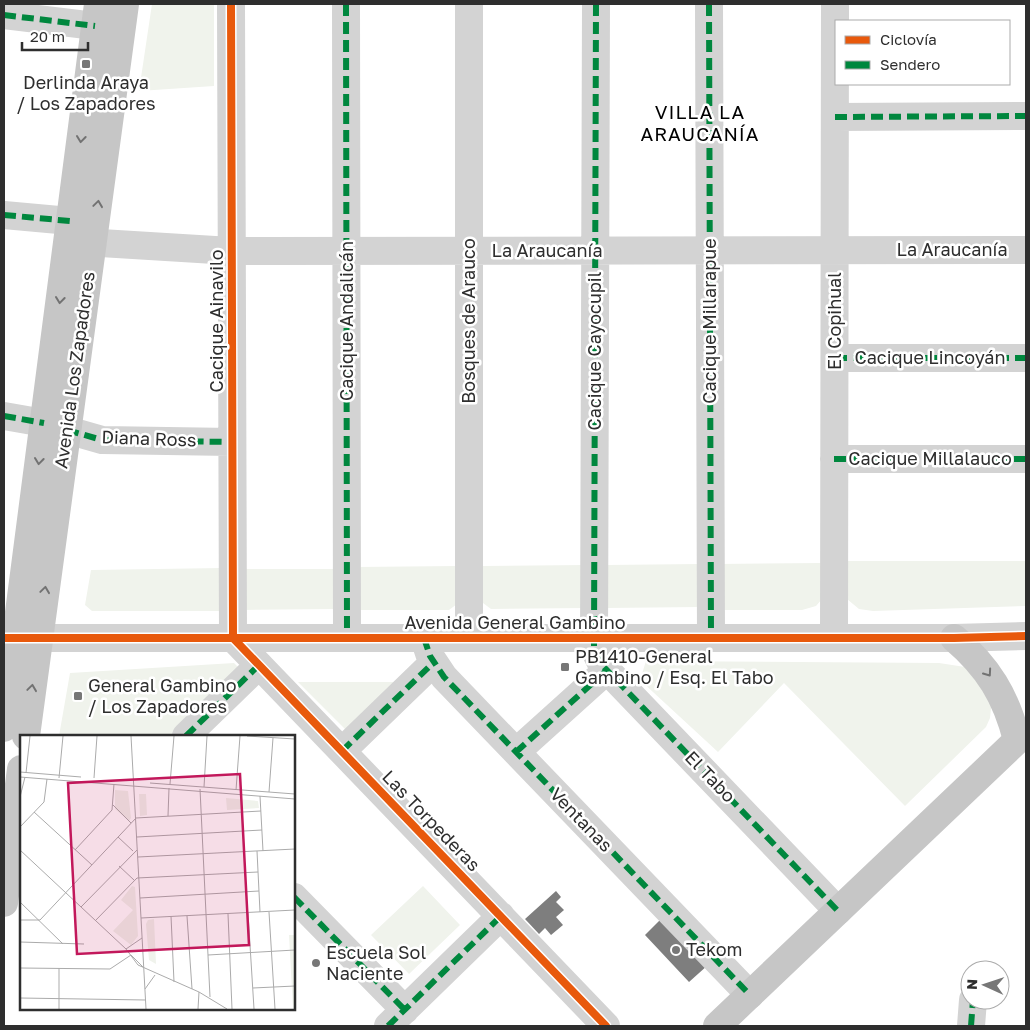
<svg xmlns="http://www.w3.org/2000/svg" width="1030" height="1030" viewBox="0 0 1030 1030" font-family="'Golos Text',sans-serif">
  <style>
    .green { fill: #f0f3ec }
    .building { fill: #7e7e7e }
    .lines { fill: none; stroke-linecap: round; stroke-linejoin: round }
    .minor { stroke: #d3d3d3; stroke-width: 28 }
    .major { stroke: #c6c6c6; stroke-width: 28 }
    .quiet { stroke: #00873e; stroke-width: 6; stroke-dasharray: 12 6; stroke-linecap: butt }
    .cycleway-casing { stroke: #fff; stroke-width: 11 }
    .cycleway { stroke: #e8590c; stroke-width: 8 }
    .oneway { stroke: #727272 }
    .poi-dot { fill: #777; stroke: #fff; stroke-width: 2 }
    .labels { text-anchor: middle; stroke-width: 5; stroke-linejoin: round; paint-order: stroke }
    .poi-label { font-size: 18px; fill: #2e2e2e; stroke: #fff; text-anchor: start }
    .street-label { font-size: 18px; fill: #2e2e2e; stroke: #fff }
    .neighbourhood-label { font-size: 19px; letter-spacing: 1px; fill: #000; stroke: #fff }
    .inset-road { fill: none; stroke: #ababab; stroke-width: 1 }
    .view { fill: #c2185b; fill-opacity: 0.15; stroke: #c2185b; stroke-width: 2.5 }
    .inset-edge { fill: none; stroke: #2e2e2e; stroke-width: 2.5 }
  </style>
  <rect width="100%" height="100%" fill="#fff"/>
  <path class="green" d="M152,4h62v82l-75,5z
    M845,561h181v45l-153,5 -14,-2 -12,-10z
    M822,563v36l-6,7 -14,4h-83l-1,-46z
    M700,564v43l-94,1v-43z
    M585,565v43l-94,1 -8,-6v-37z
    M457,566v38l-8,6h-93v-43z
    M222,568v43h-130l-7,-6 6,-35z
    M241,569h94v40l-93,1z
    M646,661l293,2 26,4 25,31 1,10 -1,10 -4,9 -81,79 -121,-123 -66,69 -78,-72z
    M234,663l18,18 -56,55h-137l11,-63z
    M298,682h100l-51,49z
    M423,886l37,39 -51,49 -38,-39z"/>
  <path class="building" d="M556,891l5,6 -5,5 8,8 -8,7 7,8 -12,10 -6,-7 -6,6 -14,-15z
    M663,917l45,48 -19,17 -44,-47z"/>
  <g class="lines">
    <path class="minor" d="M231,4l2,634 373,388
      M346,4l1,634
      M469,4v634
      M596,4l-2,645 8,16 236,246
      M709,4l2,634
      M4,15l91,11
      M835,117l191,-1
      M4,215l66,6
      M68,241l163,10 795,-1
      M835,358h191
      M4,416l40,7
      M67,430l35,10 130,2
      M834,459h192
      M15,638h939l72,-2
      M424,638l6,18 14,21 306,318
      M834,638l1,-634
      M186,736l73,-71
      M342,751l91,-88
      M516,752l91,-82
      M294,897l111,113
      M388,1026l113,-110
      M971,1026l2,-26"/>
    <path class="major" d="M954,638c34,29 52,58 63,102
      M4,728l94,-724
      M26,736l99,-732
      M4,903l17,-134
      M717,1026l309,-294"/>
    <path class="quiet" d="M346,4l1,634
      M596,4l-2,645 8,16 236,246
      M709,4l2,634
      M4,15l91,11
      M835,117l191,-1
      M4,215l66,6
      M835,358h191
      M4,416l40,7
      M67,430l35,10 130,2
      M834,459h192
      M424,638l6,18 14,21 306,318
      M186,736l73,-71
      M342,751l91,-88
      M516,752l91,-82
      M294,897l111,113
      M388,1026l113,-110
      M971,1026l2,-26"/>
    <g class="cycleway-casing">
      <path id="cycleway" d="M231,4l2,634 373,388
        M4,638h950l72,-2"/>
    </g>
    <use href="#cycleway" class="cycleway"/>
  </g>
  <defs><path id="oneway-chevron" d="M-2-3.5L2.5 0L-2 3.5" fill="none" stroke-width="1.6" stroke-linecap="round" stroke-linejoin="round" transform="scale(1.25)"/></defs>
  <g class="oneway">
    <use href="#oneway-chevron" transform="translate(81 139) rotate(97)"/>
    <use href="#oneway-chevron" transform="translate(98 204) rotate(-82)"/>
    <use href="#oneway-chevron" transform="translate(60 300) rotate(97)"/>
    <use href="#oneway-chevron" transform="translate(39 461) rotate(97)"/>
    <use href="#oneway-chevron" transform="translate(45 590) rotate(-82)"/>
    <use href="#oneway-chevron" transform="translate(988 673) rotate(55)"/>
    <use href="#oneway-chevron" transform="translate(32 688) rotate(-82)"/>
  </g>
  <g class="poi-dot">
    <rect x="81" y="59" width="10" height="10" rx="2.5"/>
    <rect x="560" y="662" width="10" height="10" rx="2.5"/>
    <rect x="73" y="691" width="10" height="10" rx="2.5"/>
    <circle cx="676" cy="950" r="5"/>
    <circle cx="316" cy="963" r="5"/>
  </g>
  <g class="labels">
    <g class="poi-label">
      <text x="86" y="89" text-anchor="middle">Derlinda Araya<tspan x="86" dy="21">/ Los Zapadores</tspan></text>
      <text x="575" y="663">PB1410-General<tspan x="575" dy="21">Gambino / Esq. El Tabo</tspan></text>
      <text x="88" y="692">General Gambino<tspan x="88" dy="21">/ Los Zapadores</tspan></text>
      <text x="686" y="956">Tekom</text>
      <text x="326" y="959">Escuela Sol<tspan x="326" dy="21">Naciente</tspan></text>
    </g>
    <g class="street-label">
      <text x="952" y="256">La Araucanía</text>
      <text x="547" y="257">La Araucanía</text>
      <text transform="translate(217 321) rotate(-90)" y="6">Cacique Ainavilo</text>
      <text transform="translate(347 321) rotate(-90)" y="6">Cacique Andalicán</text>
      <text transform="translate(469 321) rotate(-90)" y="6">Bosques de Arauco</text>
      <text transform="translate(710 321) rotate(-90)" y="6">Cacique Millarapue</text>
      <text transform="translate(835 321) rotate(-90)" y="6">El Copihual</text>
      <text transform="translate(595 351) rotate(-90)" y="6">Cacique Cayocupil</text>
      <text x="930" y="364">Cacique Lincoyán</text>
      <text transform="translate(75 370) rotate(-82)" y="6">Avenida Los Zapadores</text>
      <text transform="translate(149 439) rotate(2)" y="6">Diana Ross</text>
      <text x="930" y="465">Cacique Millalauco</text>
      <text x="515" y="629">Avenida General Gambino</text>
      <text transform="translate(710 777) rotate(46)" y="6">El Tabo</text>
      <text transform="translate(581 820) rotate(46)" y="6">Ventanas</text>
      <text transform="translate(431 821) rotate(46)" y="6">Las Torpederas</text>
    </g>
    <g class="neighbourhood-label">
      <text x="700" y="119">VILLA LA<tspan x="700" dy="22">ARAUCANÍA</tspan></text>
    </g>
  </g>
  <g transform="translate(20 735)">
    <rect width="275" height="275" fill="#fff"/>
    <path d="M95,55l13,1 3,27 -2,3 -14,-12zM119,59h7l1,21 -7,1zM206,63l32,3 1,7 -32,2zM112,151l3,1 3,49 -7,9 -18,-14 20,-21 -12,-10zM134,184l2,45 -7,-4 -3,-36 2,-4zM269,200h6v74h-2z" fill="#f0f3ec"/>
    <path class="inset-road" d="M111,1l15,273M227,1l48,3M0,37l61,5M6,38l4,-37M0,42l275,22M39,43l4,-42M74,43l3,-42M130,48l145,11M150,49l4,-48M184,52l3,-51M180,54l10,208M216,55l4,-54M249,57l4,-54M240,61l3,55M0,62l5,-20M93,70l18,18M14,77l58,53M148,81l1,-28M0,92l24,-25 3,-23M98,102l15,14M117,102l125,-7M0,115l106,99 12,16 61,27 28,17M55,115l37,-40 2,-26M237,116l3,61M118,122l157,-8M99,131l15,14M120,163l119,-7M0,167l43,42M61,172l56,-57M249,177l6,97M228,178l6,96M208,179l4,95M151,181l3,66M167,181l5,73M121,183l154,-8M0,185h20M20,185l96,-102 125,-7M75,186l42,-43 121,-6M0,207l64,2M106,214l16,-11M111,220l13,13M188,220l87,-5M0,233l90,1 21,-14M39,233v41M233,253l42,-2M125,254l10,-14M0,263l126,2M178,274l1,-17"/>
    <path class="view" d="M220,39l9,171 -172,9 -9,-171z"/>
    <rect width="275" height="275" class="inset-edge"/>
  </g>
  <rect width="1030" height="1030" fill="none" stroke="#2e2e2e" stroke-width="10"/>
  <rect x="835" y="20" width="175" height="65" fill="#ffffff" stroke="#ababab"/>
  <rect x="845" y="36" width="25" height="8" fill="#e8590c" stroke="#ababab"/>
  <text x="880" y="45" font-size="15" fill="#2e2e2e">Ciclovía</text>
  <rect x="845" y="61" width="25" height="8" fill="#00873e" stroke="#ababab"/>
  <text x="880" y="70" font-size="15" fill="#2e2e2e">Sendero</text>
  <g transform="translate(985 985) rotate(273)"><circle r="24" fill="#ffffff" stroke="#ababab"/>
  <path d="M0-4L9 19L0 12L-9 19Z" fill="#777777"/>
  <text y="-8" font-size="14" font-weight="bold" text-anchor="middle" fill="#2e2e2e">N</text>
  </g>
  <path d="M22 42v8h66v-8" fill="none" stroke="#2e2e2e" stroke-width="2.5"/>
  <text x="30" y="42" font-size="15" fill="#2e2e2e" stroke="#ffffff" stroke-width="4" paint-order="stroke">20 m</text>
</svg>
